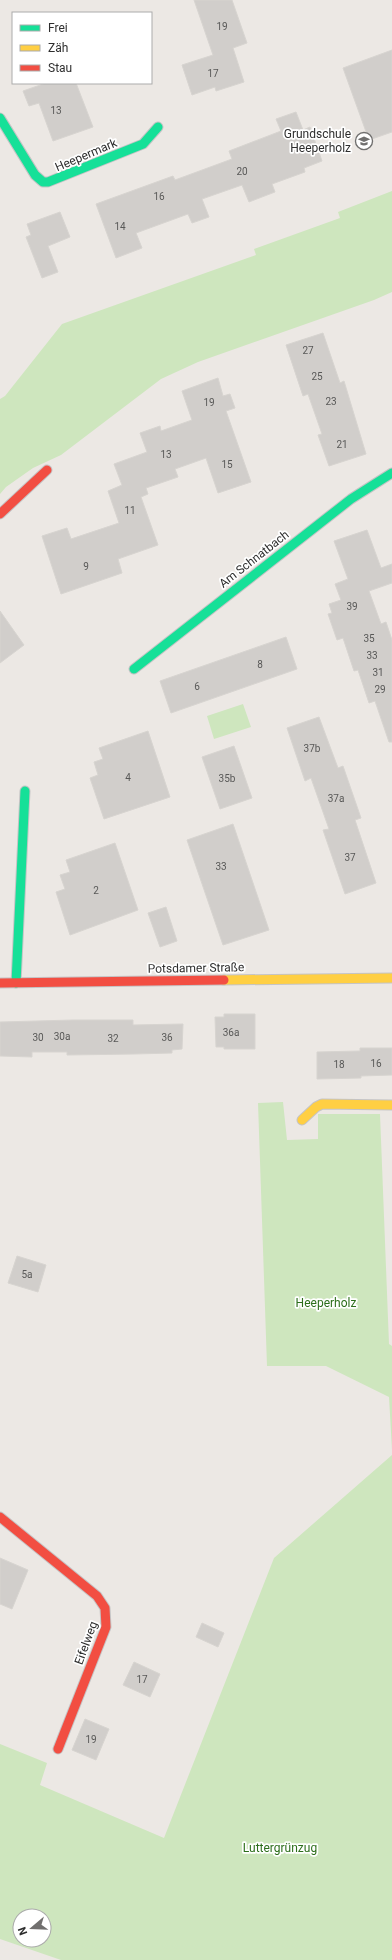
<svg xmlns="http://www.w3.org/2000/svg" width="392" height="1960" viewBox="0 0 392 1960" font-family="Roboto,sans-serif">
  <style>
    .green { fill: #cee6be; fill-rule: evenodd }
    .building { fill: #d1cecb; stroke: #d7d4d0 }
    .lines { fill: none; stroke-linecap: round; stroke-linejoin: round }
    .fast-casing { stroke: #c5c4c5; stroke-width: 11 }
    .slow-casing { stroke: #c5c4c5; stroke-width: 11 }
    .jam-casing { stroke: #c5c4c5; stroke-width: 11 }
    .fast { stroke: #16e098; stroke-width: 9 }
    .slow { stroke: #ffcf43; stroke-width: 9 }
    .jam { stroke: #f24e42; stroke-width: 9 }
    .labels { text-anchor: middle; stroke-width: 3.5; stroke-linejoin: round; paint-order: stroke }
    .number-label { font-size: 10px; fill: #585857 }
    .poi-label { font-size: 12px; fill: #2e2e2e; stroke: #fff; text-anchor: end }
    .street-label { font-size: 12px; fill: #2e2e2e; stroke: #fff }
    .park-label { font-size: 12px; fill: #2c6e1b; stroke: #fff }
  </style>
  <rect width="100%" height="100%" fill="#ece8e4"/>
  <path class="green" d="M392,191v101l-18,8 -176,62 -37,17 -100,76 -28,13 -27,19 -6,7v-95l5,-3 57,-72 194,-69 -2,-6 86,-31 -2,-6z
    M243,704l8,23 -37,12 -7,-23z
    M283,1102l4,38 31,-1v-25h62l9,230 3,2v104l-3,-53 -63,-31h-59l-9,-263z
    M392,1455v505h-331l-61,-21v-195l47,19 -7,22 124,53 110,-280zM20,1916h24v24h-24z"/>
  <path class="building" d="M194,0h38l15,43 -14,5 11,34 -28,9 -1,-4 -23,8 -10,-30 31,-10z
    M392,50v82l-23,8 -26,-72z
    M46,83h30l17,44 -40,14 -14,-38 -10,3 -6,-15z
    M296,112l7,18 7,-3 12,34 -18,7 1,4 -33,12 3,8 -26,10 -7,-17 -40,14 7,18 -17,6 -4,-9 -52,19 6,15 -26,10 -20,-54 77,-28 2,4 57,-21 -3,-8 52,-20 -5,-12z
    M60,212l10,25 -22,9 10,26 -16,6 -16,-41 5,-2 -4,-11z
    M323,333l17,50 4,-2 22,73 -37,12 -11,-31 4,-1 -14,-40 -5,2 -17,-51z
    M218,378l5,18 7,-2 5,14 -9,3 25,71 -33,11 -12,-35 -31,11 3,8 -32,11 2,6 -7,3 17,48 -40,14 4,14 -61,21 -19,-58 25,-8 4,11 48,-16 -11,-32 14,-6 -8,-21 33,-12 -7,-19 20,-7 1,5 31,-11 -10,-29z
    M367,530l14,38 11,-4v19l-23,8 12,33 5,-2 6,18v102h-3l-14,-41 -6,2 -11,-33 -4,1 -11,-33 -6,2 -9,-26 4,-1 -3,-9 12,-4 -6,-16 13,-5 -14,-38z
    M0,611l24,34 -24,18z
    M286,637l11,32 -126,44 -11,-32z
    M319,717l19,51 5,-2 18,52 -6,2 21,63 -31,11 -22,-64 6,-1 -18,-51 -6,3 -18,-53z
    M148,731l22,66 -66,22 -14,-41 8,-3 -4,-13 9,-3 -4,-11z
    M234,746l18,52 -32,11 -18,-52z
    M233,824l36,106 -46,15 -36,-105z
    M115,843l23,67 -68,25 -14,-43 9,-3 -5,-14 10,-3 -4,-12z
    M166,907l11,34 -17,6 -12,-34z
    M224,1014h31v35h-31v-2h-8l-1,-30h9z
    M73,1020h60v5l50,-1 -1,25 -10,1v3l-38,1 -67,1v-3h-35v5l-32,-1v-34z
    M360,1048h32v27l-31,1v2l-44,1v-27l43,-1z
    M17,1256l29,9 -8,27 -30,-9z
    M0,1558l28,12 -16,39 -12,-5z
    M202,1623l22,10 -6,14 -22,-10z
    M134,1662l26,12 -10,23 -27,-12z
    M85,1719l24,10 -13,31 -24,-10z"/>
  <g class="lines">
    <g class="fast-casing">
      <path id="fast" d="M0,118l35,57 8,7h5l95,-38 15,-17
        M134,669l217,-170 41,-26
        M16,983l9,-192"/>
    </g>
    <g class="slow-casing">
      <path id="slow" d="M224,980l168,-2
        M302,1120l14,-13 6,-3 70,1"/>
    </g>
    <g class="jam-casing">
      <path id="jam" d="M0,514l47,-44
        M0,983l224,-3
        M0,1517l97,79 8,12 1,19 -48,122"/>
    </g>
    <use href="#fast" class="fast"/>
    <use href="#slow" class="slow"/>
    <use href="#jam" class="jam"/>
  </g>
  <defs>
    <g id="school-ring" transform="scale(0.9)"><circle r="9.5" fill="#fff" stroke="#706f6e" stroke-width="1.5"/><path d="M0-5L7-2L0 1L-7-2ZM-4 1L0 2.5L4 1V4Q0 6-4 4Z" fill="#706f6e"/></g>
  </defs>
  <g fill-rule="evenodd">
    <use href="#school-ring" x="364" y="141"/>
  </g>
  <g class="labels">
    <g class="number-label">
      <text x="222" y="30">19</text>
      <text x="213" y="77">17</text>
      <text x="56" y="114">13</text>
      <text x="242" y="175">20</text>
      <text x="159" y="200">16</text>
      <text x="120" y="230">14</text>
      <text x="308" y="354">27</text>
      <text x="317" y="380">25</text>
      <text x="331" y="405">23</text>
      <text x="209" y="406">19</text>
      <text x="342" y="448">21</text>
      <text x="166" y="458">13</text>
      <text x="227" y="468">15</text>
      <text x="130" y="514">11</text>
      <text x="86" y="570">9</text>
      <text x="352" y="610">39</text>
      <text x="369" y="642">35</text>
      <text x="372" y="659">33</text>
      <text x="260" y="668">8</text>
      <text x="378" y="676">31</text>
      <text x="197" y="690">6</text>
      <text x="380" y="693">29</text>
      <text x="312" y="752">37b</text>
      <text x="128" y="781">4</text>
      <text x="227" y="782">35b</text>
      <text x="336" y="802">37a</text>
      <text x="350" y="861">37</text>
      <text x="221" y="870">33</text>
      <text x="96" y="894">2</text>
      <text x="231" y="1036">36a</text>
      <text x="62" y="1040">30a</text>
      <text x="38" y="1041">30</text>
      <text x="167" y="1041">36</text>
      <text x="113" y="1042">32</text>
      <text x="376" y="1067">16</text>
      <text x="339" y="1068">18</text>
      <text x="27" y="1278">5a</text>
      <text x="142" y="1683">17</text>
      <text x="91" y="1743">19</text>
    </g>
    <g class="poi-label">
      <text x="351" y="138">Grundschule<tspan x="351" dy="14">Heeperholz</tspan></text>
    </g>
    <g class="street-label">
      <text transform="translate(86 155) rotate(-23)" y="4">Heepermark</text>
      <text transform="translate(254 559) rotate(-38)" y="4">Am Schnatbach</text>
      <text transform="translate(196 968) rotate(-1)" y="4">Potsdamer Straße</text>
      <text transform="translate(86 1643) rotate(-70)" y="4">Eifelweg</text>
    </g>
    <g class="park-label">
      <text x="326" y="1307">Heeperholz</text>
      <text x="280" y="1852">Luttergrünzug</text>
    </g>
  </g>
  <rect x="12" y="12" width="140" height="72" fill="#ffffff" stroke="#ababab"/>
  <rect x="20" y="25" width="20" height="6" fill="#16e098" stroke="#ababab"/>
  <text x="48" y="32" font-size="12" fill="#2e2e2e">Frei</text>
  <rect x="20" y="45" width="20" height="6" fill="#ffcf43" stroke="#ababab"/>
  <text x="48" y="52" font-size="12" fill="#2e2e2e">Zäh</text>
  <rect x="20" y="65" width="20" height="6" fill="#f24e42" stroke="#ababab"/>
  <text x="48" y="72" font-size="12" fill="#2e2e2e">Stau</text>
  <g transform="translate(32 1928) rotate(251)"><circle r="19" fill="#ffffff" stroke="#ababab"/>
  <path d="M0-3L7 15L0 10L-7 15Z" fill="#706f6e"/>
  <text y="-6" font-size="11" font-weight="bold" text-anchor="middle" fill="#2e2e2e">N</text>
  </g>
</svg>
